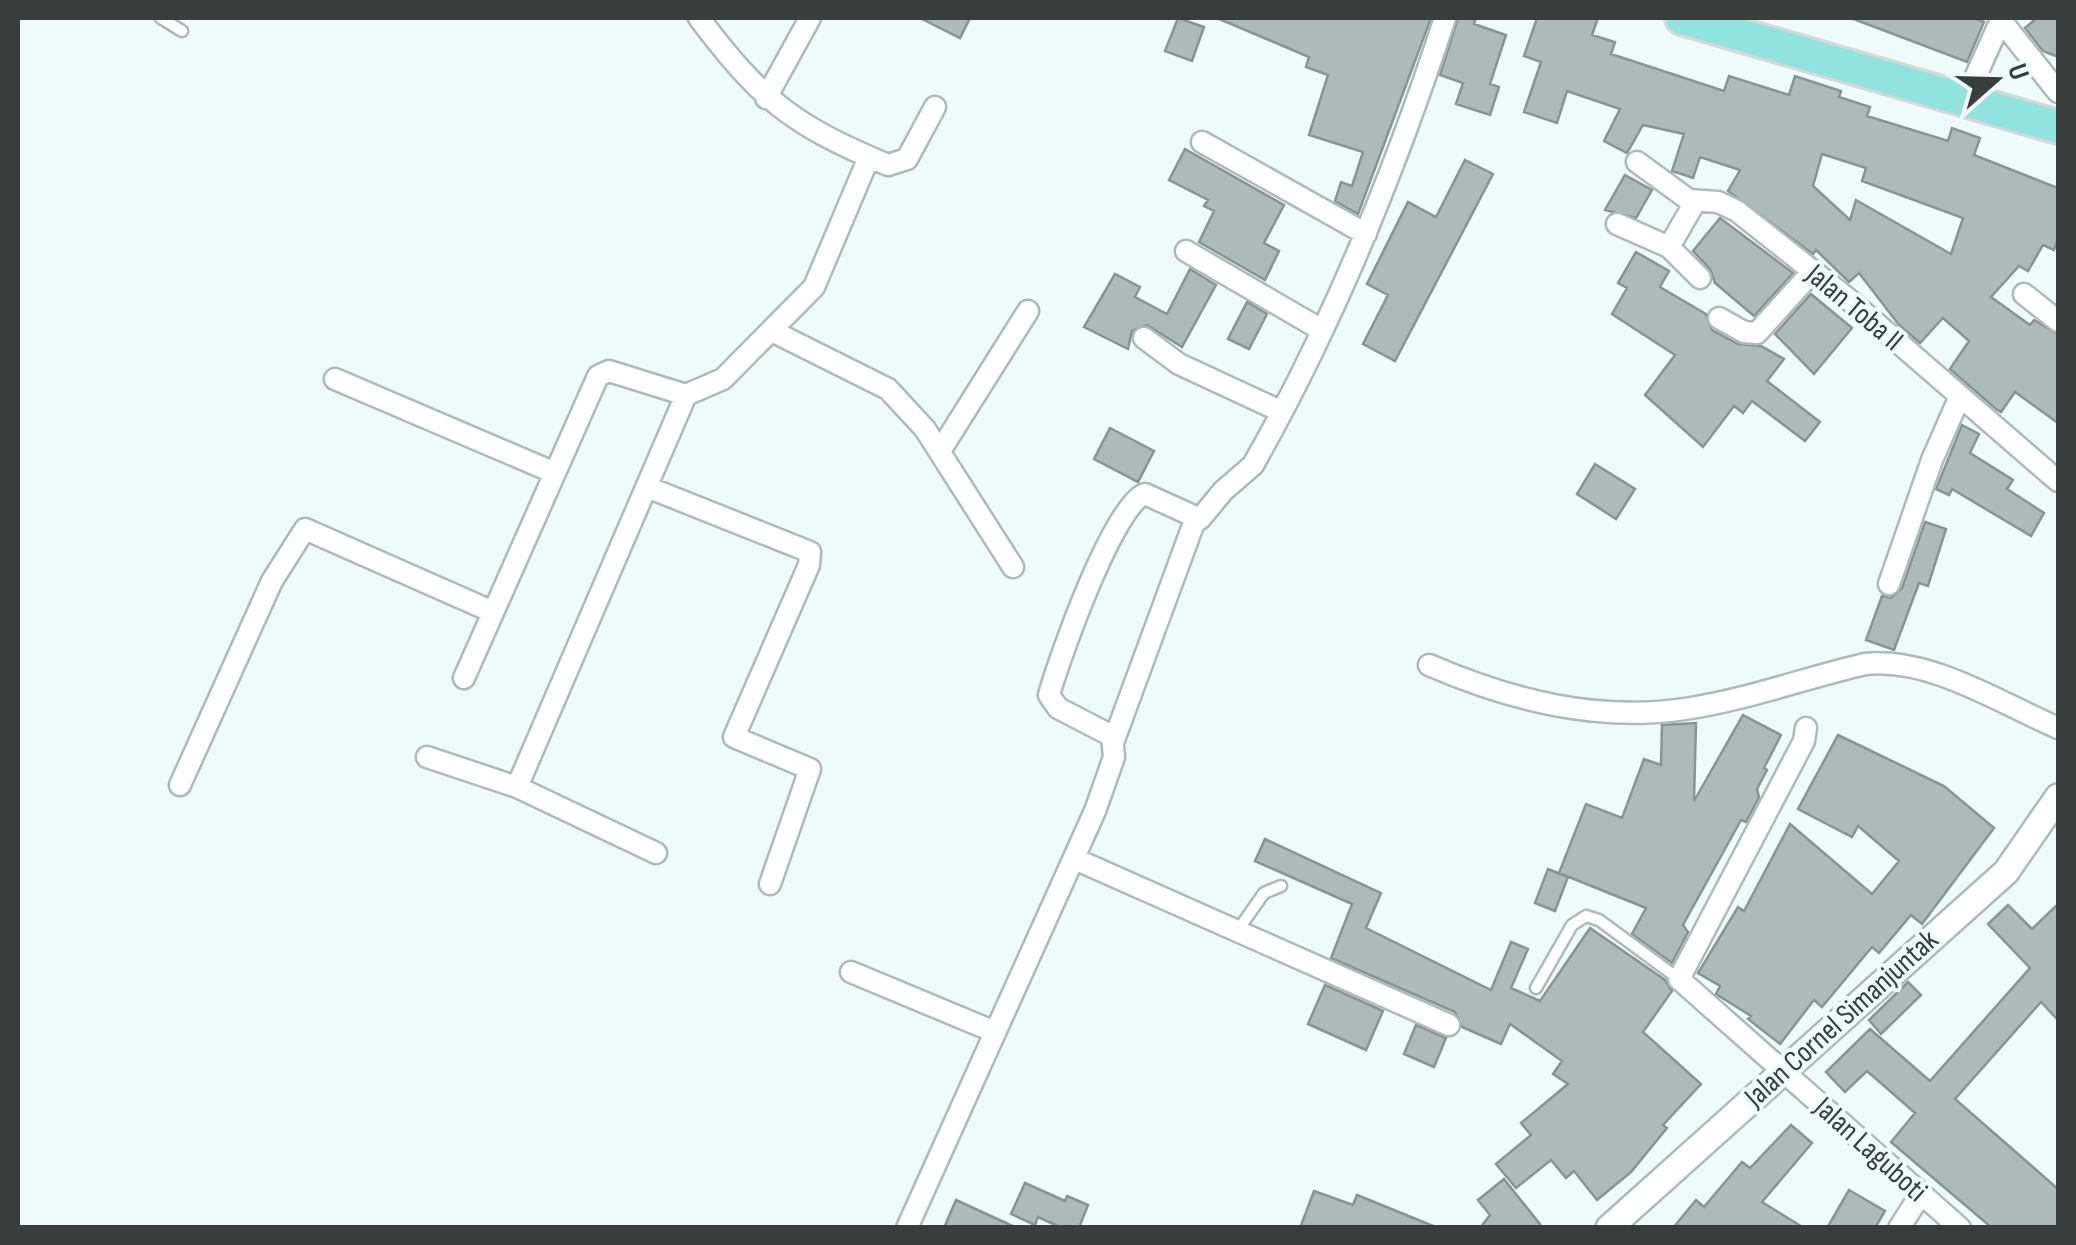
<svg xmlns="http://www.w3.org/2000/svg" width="2076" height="1245" viewBox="0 0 2076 1245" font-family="'Sofia Sans Condensed',sans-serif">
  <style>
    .building { fill: #aebab9; stroke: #889493; stroke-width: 2.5; fill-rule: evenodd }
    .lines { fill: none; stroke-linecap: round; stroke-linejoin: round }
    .service-casing { stroke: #aebab9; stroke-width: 15 }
    .minor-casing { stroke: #aebab9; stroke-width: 25 }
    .tertiary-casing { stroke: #aebab9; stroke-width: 30 }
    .primary-casing { stroke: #d7d8d8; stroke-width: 38 }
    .service { stroke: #fff; stroke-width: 10 }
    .minor { stroke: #fff; stroke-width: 20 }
    .tertiary { stroke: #fff; stroke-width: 25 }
    .primary { stroke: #91e3df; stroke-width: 32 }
    .labels { text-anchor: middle; stroke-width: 8; stroke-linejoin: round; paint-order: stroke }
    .street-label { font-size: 30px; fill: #393e3d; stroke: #effbfa }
  </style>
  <rect width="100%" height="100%" fill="#effbfa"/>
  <path class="building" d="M920,18h50l-10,20z
    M1178,18l26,9 -12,34 -27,-10z
    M1217,18h214l-73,196 -23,-13 6,-19 11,4 11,-34 -54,-17 19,-60 -22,-8 3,-10z
    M1458,18h18l-2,6 32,11 -16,49 9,3 -9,28 -34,-11 7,-21 -23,-8z
    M1537,18h61l-6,17 23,7 -4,12 113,37 5,-15 60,19 6,-19 46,15 -2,6 31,10 -3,9 81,25 4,-13 28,10 -6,17 84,33v51l-4,11 -11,-5 -15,26 -9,-5 -28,31 39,28 4,-5 24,14v89l-43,-31 -14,20 -5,-3 -46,-40 19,-28 -26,-23 -23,25 -21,-18 -40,-52 -10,9 -33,-32 -3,4 -85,-63 12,-21 -40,-13 -7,21 -21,-7 12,-37 -41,-9 -16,28 -23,-12 16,-32 -53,-18 -10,32 -33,-11 17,-50 -17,-6zM1822,154l44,14 -4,13 101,37 -12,36 -95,-54 -6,20 -37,-34z
    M1851,18h123l10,4 -17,40z
    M2037,18h21v39l-15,-6 -18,-23z
    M1185,149l99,56 -20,38 15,8 -14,29 -66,-38 15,-31 -10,-5 4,-6 -39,-20z
    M1465,160l28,14 -98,187 -32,-17 25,-49 -21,-11 41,-82 28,15z
    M1625,175l27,15 -16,28 -31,-8z
    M1720,218l73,55 -39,43 -39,-33 -5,-14 -17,-18z
    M1636,252l33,19 -9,16 46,27 6,16 26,14 23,2 23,13 -17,22 53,41 -15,19 -53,-40 -9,12 -9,-7 -31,41 -58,-52 30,-40 -63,-41 15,-26 -9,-5z
    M1190,269l26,16 -34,62 -35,-22 -15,6 -4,18 -44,-22 31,-53 25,13 -5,10 32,17z
    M1811,294l41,34 -38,46 -39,-40z
    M1247,302l20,12 -18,35 -21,-10z
    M1962,425l17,9 -9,19 43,27 -6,9 37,24 -13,23 -79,-47 -3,6 -13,-6z
    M1110,428l44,23 -16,31 -44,-23z
    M1595,464l40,25 -19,30 -39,-25z
    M1925,522l21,7 -18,57 -9,-3 -25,67 -28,-10 16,-44 9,2 11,-10z
    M1743,715l38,20 -17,33 3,2 -10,19 2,8 -13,25 -5,-2 -58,105 5,7 -16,31 -40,-29 14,-26 -87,-35 27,-69 36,14 22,-59 17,6 1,-40 34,-2 -2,78z
    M1838,735l106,51 50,42 -72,96 -11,-9 -32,38 -7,-6 -50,60 -8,-7 -34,44 -32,-25 3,-3 -35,-22 4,-8 -22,-13 40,-66 6,4 46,-87 82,70 27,-33 -41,-35 -6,11 -54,-28z
    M1265,839l116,54 -15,35 125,62 20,-48 17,7 -17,39 29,13 50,-73 75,52 7,11 -29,41 58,52 -38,41 4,3 -36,44 -34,28 -23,-29 -8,7 -15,-18 -35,28 -20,-24 35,-29 -10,-12 47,-39 -15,-10 9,-13 -52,-37 -9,20 -39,-17 -7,-15 -124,-54 21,-54 -97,-43z
    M1548,869l20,8 -13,34 -20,-8z
    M2058,904v116l-17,-18 -86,97 103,90v39h-66l-101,-86 24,-29 -48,-42 -22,21 -19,-20 44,-43 60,52 100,-113 -42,-44 20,-19 24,24z
    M1908,982l13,13 -40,39 -12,-14z
    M1325,985l58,26 -17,39 -58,-26z
    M1416,1025l30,13 -12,29 -30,-13z
    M1791,1125l21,18 -50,59 42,26h-131l23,-28 8,7 38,-45 8,6z
    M1504,1179l39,49h-63l10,-13 -12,-15z
    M1025,1183l40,18 2,-5 21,9 -9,23h-17l-24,-11 -3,8 -24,-11z
    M1849,1190l36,21 -10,17h-48z
    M1314,1191l39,14 4,-10 81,33h-138z
    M956,1200l61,28h-73z"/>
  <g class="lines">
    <g class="service-casing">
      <path id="service" d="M161,18l21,13
        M1238,930l26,-37 17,-7
        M1536,988l36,-63 14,-9 13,4 80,59"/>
    </g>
    <g class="minor-casing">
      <path id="minor" d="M699,18c62,82 93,107 189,147l19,-6 28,-52
        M1999,18l59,74
        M766,98l44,-80
        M1965,100l36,-80
        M1202,142l164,92
        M1637,162l52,38 29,2 19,9 110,87 211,183
        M1617,224l52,23 31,31
        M1669,247l26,-45
        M1186,251l134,78
        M2024,294l34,27
        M1719,318l25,14 13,1 56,-62
        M774,332l114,57 37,40 88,138
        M1144,338l35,26 101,47
        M335,379l220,94
        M940,451l88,-140
        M647,487l163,65 -1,13 -75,172 76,32 -40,115
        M1889,584l43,-124 28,-64
        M1429,665c81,35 167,57 256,44 61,-9 120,-31 180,-45 65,-7 135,39 193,64
        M464,678l134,-302 11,-5 77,24 37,-16 91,-92 55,-130
        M1806,728l-2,13 -125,238 281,249
        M1114,740l81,-220
        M427,757l90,30 169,-392
        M180,785l92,-204 33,-52 188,83
        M517,787l139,66
        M1075,859l374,166
        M851,972l144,60
        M907,1228l188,-417 19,-54 -2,-21 -54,-28 -9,-13c10,-36 65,-191 96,-201l55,25 23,-28 30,-26c80,-141 142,-294 192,-447
        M1899,1228l22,-34"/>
    </g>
    <g class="tertiary-casing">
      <path id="tertiary" d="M1609,1228l397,-356 52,-75"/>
    </g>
    <g class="primary-casing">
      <path id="primary" d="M1682,18l376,109"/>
    </g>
    <use href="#service" class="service"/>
    <use href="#minor" class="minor"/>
    <use href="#tertiary" class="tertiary"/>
    <use href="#primary" class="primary"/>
  </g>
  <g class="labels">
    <g class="street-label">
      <text transform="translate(1855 307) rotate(40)" y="10">Jalan Toba II</text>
      <text transform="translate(1841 1018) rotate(-42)" y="10">Jalan Cornel Simanjuntak</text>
      <text transform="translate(1871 1149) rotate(42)" y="10">Jalan Laguboti</text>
    </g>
  </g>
  <rect width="2076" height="1245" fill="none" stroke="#393e3d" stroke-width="40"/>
  <g transform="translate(1996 80) rotate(70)" stroke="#effbfa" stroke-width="8" paint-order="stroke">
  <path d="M0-8L18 38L0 25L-18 38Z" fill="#393e3d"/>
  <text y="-15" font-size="28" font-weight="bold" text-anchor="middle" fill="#393e3d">U</text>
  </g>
</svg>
